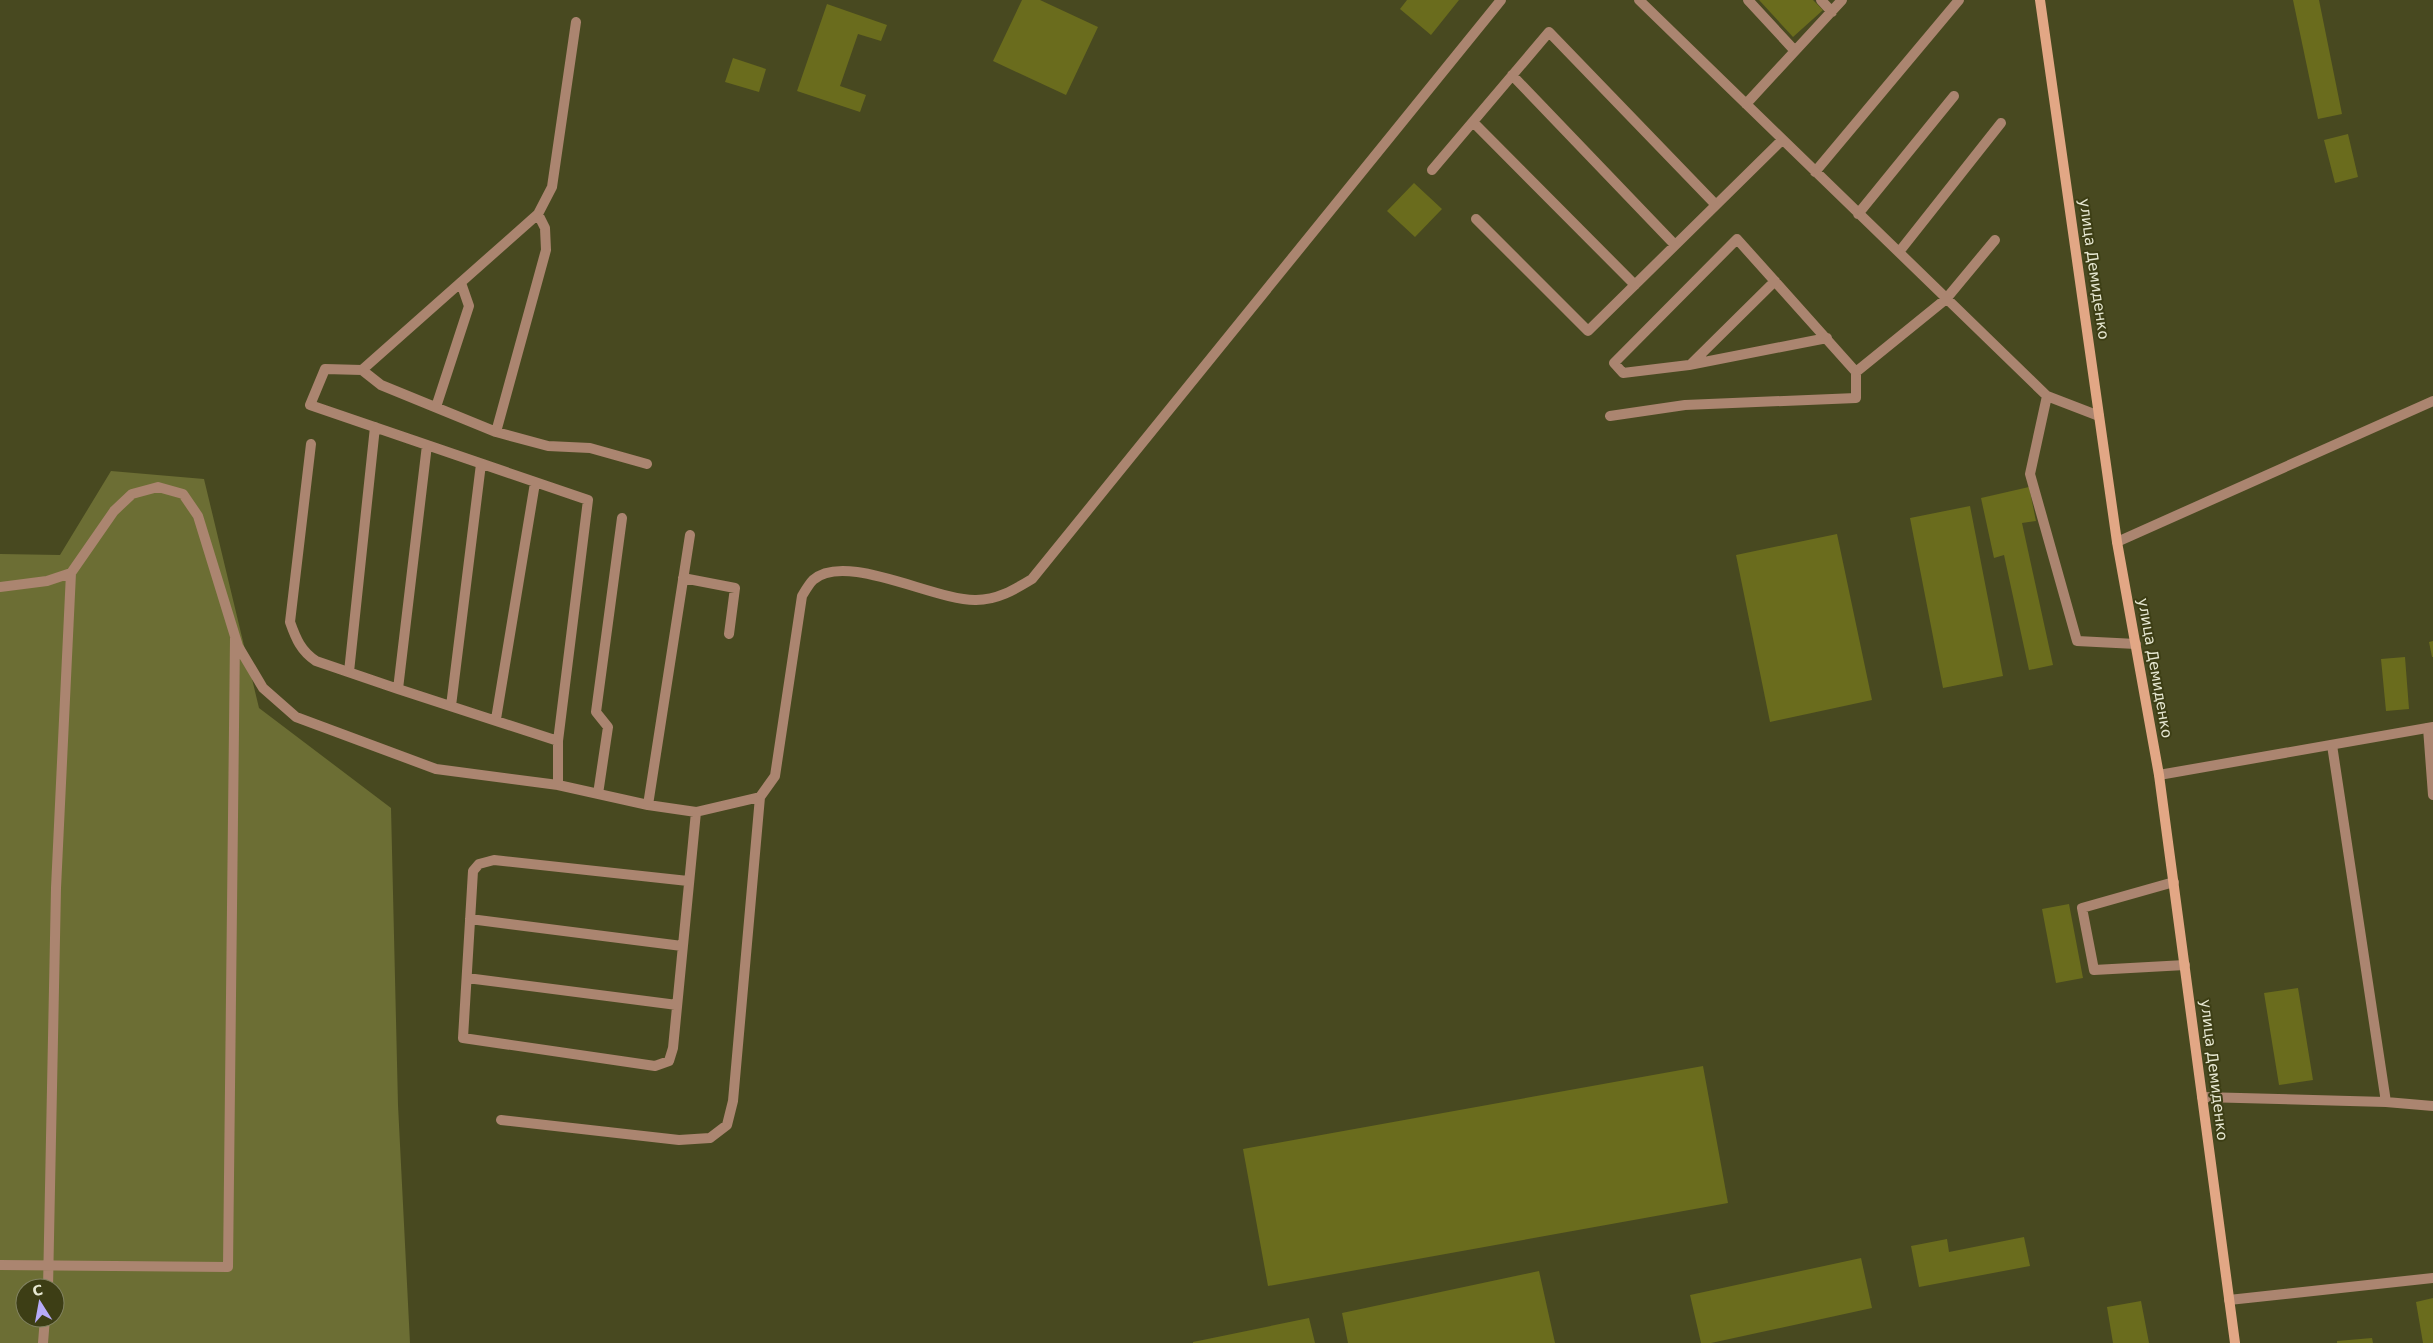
<svg xmlns="http://www.w3.org/2000/svg" width="2433" height="1343" viewBox="0 0 2433 1343" font-family="'DejaVu Sans',sans-serif">
  <style>
    .green { fill: #6c6e34; fill-rule: evenodd }
    .building { fill: #6a6c1d }
    .lines { fill: none; stroke-linecap: round; stroke-linejoin: round }
    .lane { stroke: #ab8570; stroke-width: 10 }
    .street { stroke: #ab8570; stroke-width: 10 }
    .secondary { stroke: #e2a785; stroke-width: 10 }
    .labels { text-anchor: middle; stroke-width: 4; stroke-linejoin: round; paint-order: stroke }
    .street-label { font-size: 15px; fill: #e7e8d2; stroke: #3d3e15 }
  </style>
  <rect width="100%" height="100%" fill="#484920"/>
  <path class="green" d="M111,471l93,8 55,229 132,100 7,297 12,238h-410v-789l60,1zM25,1288h30v30h-30z"/>
  <path class="building" d="M1022,0h18l58,27 -32,68 -73,-34z
    M1407,0h52l-28,35 -31,-26z
    M1759,0h54l10,10 -30,27z
    M2293,0h26l23,114 -24,5z
    M827,4l60,21 -6,16 -23,-7 -18,52 26,9 -6,17 -63,-21z
    M733,58l33,11 -7,23 -34,-10z
    M2348,134l10,43 -23,6 -11,-43z
    M1414,183l28,26 -27,28 -28,-26z
    M2029,487l7,34 -14,2 31,142 -24,5 -25,-115 -10,3 -13,-60z
    M1970,506l33,170 -60,12 -33,-170z
    M1837,534l35,166 -102,22 -34,-167z
    M2433,641v16h-1l-3,-15z
    M2405,657l4,52 -23,2 -5,-52z
    M2069,904l14,74 -27,5 -14,-74z
    M2298,988l15,92 -34,5 -15,-92z
    M1703,1066l25,137 -460,83 -25,-137z
    M2024,1237l6,29 -111,21 -8,-41 36,-7 2,13z
    M1861,1258l11,50 -161,35h-10l-11,-48z
    M1539,1271l16,72h-207l-6,-30z
    M2433,1298v45h-10l-7,-41z
    M2141,1301l8,42h-36l-6,-36z
    M1309,1318l6,25h-122v-1z
    M2372,1338l1,5h-36v-2z"/>
  <g class="lines">
    <path class="lane" d="M1639,0l408,396 52,20
      M1748,0l47,51
      M1821,0l11,12
      M576,22l-24,165 -14,27 -176,156 -37,-1 -15,36 278,95 -30,241v44l90,20 48,7 64,-15 15,-21 27,-180c3,-5 7,-12 11,-16 32,-29 122,21 163,20 21,0 38,-10 56,-21l469,-579
      M1512,75l163,170
      M1746,104l96,-104
      M1473,122l162,163
      M1432,170l117,-138 167,173
      M1815,172l144,-172
      M1858,214l96,-118
      M1476,219l112,112 194,-191
      M1899,252l102,-129
      M1827,338l-138,27 -66,8 -9,-10 123,-124 119,133 90,-73 49,-59
      M1690,365l85,-84
      M362,370l19,15 115,47 52,14 42,2 57,16
      M2047,396l-17,78 47,167 59,3
      M436,407l33,-101 -8,-23
      M1610,416l75,-11 171,-7v-26
      M496,432l50,-182 -1,-22 -7,-14
      M311,444l-21,178c6,17 11,29 26,39l82,28 160,52
      M2117,542l316,-141
      M683,578l52,10 -6,46
      M0,587l47,-6 24,-8 43,-62 18,-17 26,-7 25,7 15,22 40,130 25,42 33,29 140,52 122,16
      M349,672l26,-245
      M398,689l29,-244
      M451,706l30,-242
      M496,719l39,-236
      M2428,728l5,67
      M2332,745l54,357
      M598,794l10,-67 -12,-15 26,-194
      M648,805l42,-270
      M688,881l-194,-21 -15,4 -6,7 -10,167 192,28 14,-5 4,-13 23,-236
      M2174,882l-92,26 12,62 91,-5
      M470,919l212,27
      M467,978l210,27
      M2202,1097l184,5 47,4
      M501,1120l178,20 31,-2 17,-13 6,-24 27,-304
      M0,1265l228,2 7,-629
      M48,1288l8,-400 15,-315
      M43,1343l2,-25"/>
    <path class="street" d="M2159,775l274,-48
      M2229,1300l204,-22"/>
    <path class="secondary" d="M2040,0l77,542 42,233 76,568"/>
  </g>
  <g class="labels">
    <g class="street-label">
      <text transform="translate(2094 269) rotate(82)" y="5">улица Демиденко</text>
      <text transform="translate(2155 668) rotate(80)" y="5">улица Демиденко</text>
      <text transform="translate(2214 1070) rotate(83)" y="5">улица Демиденко</text>
    </g>
  </g>
  <g transform="translate(40 1303) rotate(349)"><circle r="24" fill="#3d3e15" stroke="#818261"/>
  <path d="M0-4L9 19L0 12L-9 19Z" fill="#b7abf8"/>
  <text y="-8" font-size="14" font-weight="bold" text-anchor="middle" fill="#e7e8d2">С</text>
  </g>
</svg>
